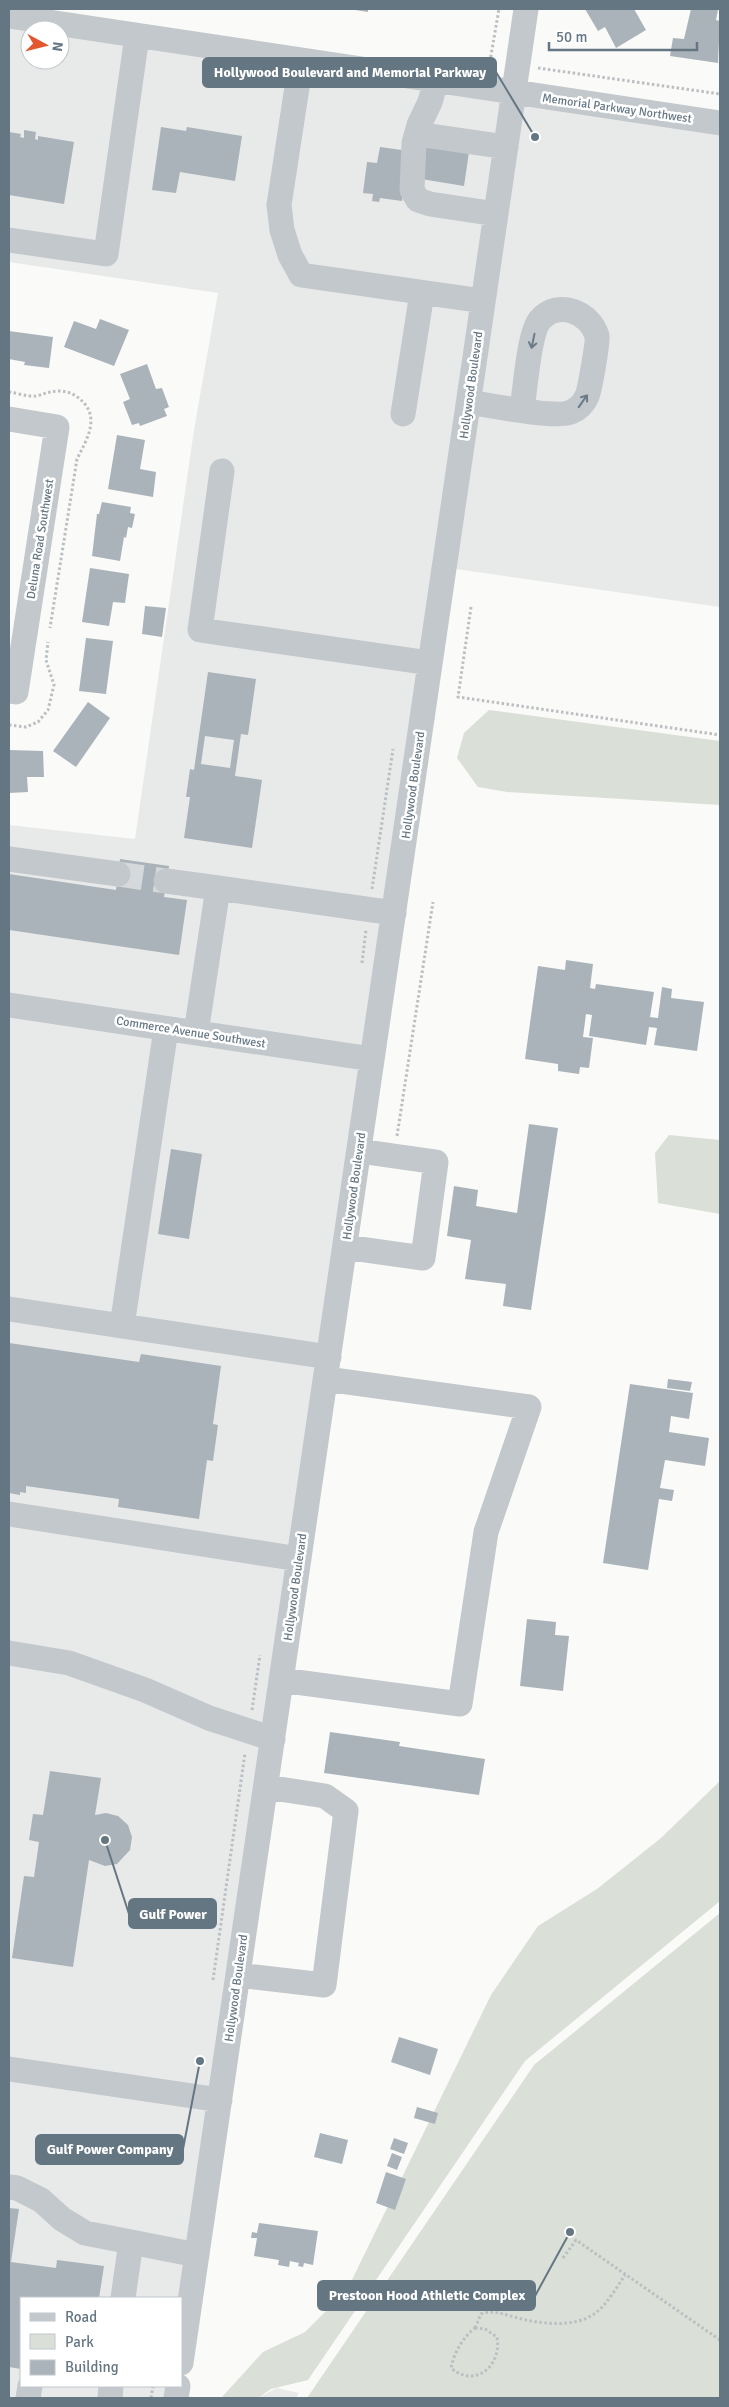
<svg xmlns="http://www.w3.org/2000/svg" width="729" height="2407" viewBox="0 0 729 2407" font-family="Signika,sans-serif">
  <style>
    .built { fill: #e8e9e9 }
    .green { fill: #dadfd7 }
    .building { fill: #aab3b9; fill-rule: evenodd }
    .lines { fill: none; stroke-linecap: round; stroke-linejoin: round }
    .minor-tunnel { stroke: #d5d9db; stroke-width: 25; stroke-dasharray: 25 12; stroke-linecap: butt }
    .path { stroke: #bbbfc2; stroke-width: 3; stroke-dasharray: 2.5 2.5; stroke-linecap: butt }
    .minor { stroke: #c3c8cc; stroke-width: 25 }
    .oneway { stroke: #6a7a87 }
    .labels { text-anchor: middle; stroke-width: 5; stroke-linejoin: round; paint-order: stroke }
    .street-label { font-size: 12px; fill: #657683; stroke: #fff }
    .leader { fill: none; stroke: #657683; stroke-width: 2 }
    .callout-dot { fill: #657683; stroke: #fff; stroke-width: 2 }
    .callout { fill: #657683; stroke: #657683; stroke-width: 2 }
    .callout-label { font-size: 14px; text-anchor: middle; font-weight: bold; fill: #fff }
  </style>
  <rect width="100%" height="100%" fill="#fafaf8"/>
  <path class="built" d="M9,27l21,3v30h30v-26l441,68 -138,946 -354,-53v-170l126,14 59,-409 24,-137 -209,-31z
    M524,105l196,29v473l-264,-38z
    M9,1015l351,52 -181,1231h-158v88h145l-2,12h-155z
    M277,2388l22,5 -3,5h-38z"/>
  <path class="green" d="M489,710l231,31v64l-213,-13 -29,-5 -21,-29 7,-25z
    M669,1135l51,5v74l-62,-11 -3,-50z
    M720,1781v120l-195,160 -217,319 -37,9 -13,9h-37l42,-46 42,-20 42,-42 144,-295 47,-69 59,-37 64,-51z
    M720,1913v485h-413l227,-333z"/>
  <path class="building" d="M349,9h19v3z
    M585,9h49l12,21 -30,18 -11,-21 -7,4z
    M691,9l27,1 -2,10 4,1 -2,42 -48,-7 3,-18 11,1z
    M161,127l25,4 1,-4 55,9 -7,45 -55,-9 -4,21 -24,-3z
    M24,130l12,2 -1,7 3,1v-4l36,6 -10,62 -55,-9v-63l12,2 -1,3 4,1z
    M421,144l48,8 -5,34 -49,-8z
    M380,147l29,4 -7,50 -22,-3 -1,4 -7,-1 1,-7 -10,-1 4,-31 10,1z
    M100,319l29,11 -15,36 -50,-19 10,-26 22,8z
    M9,331l44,6 -4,31 -25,-3 1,-3 -16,-3z
    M147,364l9,25 6,-1 7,19 -5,2 3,7 -27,10 -1,-3 -7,2 -9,-23 7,-3 -10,-25z
    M117,435l28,5 -5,29 16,3 -3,25 -45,-8z
    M102,502l29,5 -1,6 5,1 -3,14 -4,-1 -2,11 -2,-1 -4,24 -28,-5 5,-42h2z
    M90,568l39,6 -4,29 -12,-1 -4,24 -27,-4z
    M145,606l21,2 -4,29 -20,-3z
    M86,638l27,3 -7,53 -27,-3z
    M208,672l48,7 -8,56 -7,-1 -6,42 27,4 -10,68 -68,-10 6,-41h-4l4,-28 4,1zM205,736l29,4 -4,28 -29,-4z
    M88,702l22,16 -34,49 -23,-16z
    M9,750l34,1 1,26h-17l1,15 -19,1z
    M120,859l49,7 -5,31 23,3 -8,55 -170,-25v-56l107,16z
    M566,960l27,4 -3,24 5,1 1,-5 58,8 -4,25 8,1 4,-31 10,2 -1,9 33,4 -7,49 -43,-6 3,-17 -8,-1 -3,18 -57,-9 3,-21 -6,-1 -3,23 10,1 -4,30 -9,-1 -1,7 -21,-3v-7l-33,-5 13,-93 27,4z
    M529,1124l29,4 -27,182 -28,-4 3,-22 -41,-5 6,-39 -24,-4 7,-50 24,4 -2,16 41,7z
    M171,1149l31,5 -13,85 -31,-5z
    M9,1343l130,19 2,-8 80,12 -8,58 5,1 -5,36 -6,-1 -8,59 -81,-12 1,-8 -93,-13v7l-6,-1v3l-11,-2z
    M668,1379l24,3 -2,9 -23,-3z
    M630,1384l63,9 -4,26 -18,-3 -2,16 40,6 -4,28 -40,-6 -5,28 14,2 -2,11 -13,-2 -11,71 -45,-7z
    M527,1619l29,3 -1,13 14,1 -6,55 -43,-5z
    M330,1732l70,10 -1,4 86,13 -6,36 -155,-22z
    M50,1771l51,7 -6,37 11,-2 12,3 10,9 4,12 -2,13 -13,14 -12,2 -16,-6 -16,107 -61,-9 12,-82 10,1 5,-35 -10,-2 4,-26 10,1z
    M399,2037l39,12 -8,26 -39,-13z
    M417,2107l21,6 -3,11 -21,-6z
    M320,2133l28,7 -6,24 -28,-7z
    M394,2138l14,5 -4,11 -14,-5z
    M392,2153l10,4 -5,13 -10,-4z
    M386,2172l20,7 -11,31 -19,-7z
    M9,2208l10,1 -8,53 45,6 1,-8 47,6 -5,32h-78v71l-12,-2z
    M259,2223l59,8 -5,34 -9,-2 -1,4 -5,-1 1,-3 -9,-2 -1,6 -11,-2 1,-5 -25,-4 3,-18h-6l1,-6 5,1z"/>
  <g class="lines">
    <path class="minor-tunnel" d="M118,874l48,7"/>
    <path class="path" d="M489,67l10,-58
      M538,68l182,26
      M9,392c8,1 19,5 27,4 8,-2 14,-5 23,-5 8,0 15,3 21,8 21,18 7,40 -3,60l-27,169
      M471,607l-13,90 262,38
      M9,725l17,2 12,-5 10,-12 6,-25 -8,-25 2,-18
      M372,889l21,-140
      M362,963l4,-33
      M397,1136l36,-234
      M252,1710l8,-55
      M213,1980l32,-227
      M563,2258l13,-18 144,100
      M475,2328l6,-14c12,-5 24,1 37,4 22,6 56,10 76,-4 13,-9 22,-26 31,-39
      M475,2328l10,1 12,8c5,28 -21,52 -46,31 3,-15 12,-31 24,-40z
      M151,2398l2,-12"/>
    <path class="minor" d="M9,16l711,107
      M301,61l-22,144 3,25 8,25 11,20 182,26
      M436,81l-6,21 -11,23 -5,18 -2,47 6,10 12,4 66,10
      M417,134l89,13
      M9,240l97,14 31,-218
      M469,402c19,3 87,17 102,10 7,-3 13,-9 16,-16 3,-7 11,-54 10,-60 -7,-24 -39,-37 -57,-16 -11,12 -15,71 -18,89
      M403,414l19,-121
      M9,419l48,8 -41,265 -7,-1
      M222,471l-22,159 230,33
      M9,859l109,15
      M166,881l52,7
      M9,1005l363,54
      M196,1033l22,-145 176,25
      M345,1247l78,11 13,-96 -77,-11
      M9,1309l320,48
      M122,1326l44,-297
      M9,1514l290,45
      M9,1653l60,10 76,27 64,28 64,21
      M281,1680l179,24 26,-172 43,-125 -203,-28
      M238,1975l86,10 22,-174 -21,-15 -59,-9
      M9,2069l211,31
      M9,2187l8,1 24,12 21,19 23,14 112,22
      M123,2298l8,-56
      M181,2363l345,-2354
      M28,2398l2,-12
      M110,2398l1,-12
      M176,2398l2,-12"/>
  </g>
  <defs><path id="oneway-shaft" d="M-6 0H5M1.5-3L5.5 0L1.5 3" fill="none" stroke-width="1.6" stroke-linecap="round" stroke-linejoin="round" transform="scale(1.25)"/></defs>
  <g class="oneway">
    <use href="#oneway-shaft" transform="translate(533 341) rotate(102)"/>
    <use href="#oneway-shaft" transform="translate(583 401) rotate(-55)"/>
  </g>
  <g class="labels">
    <g class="street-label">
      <text transform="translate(617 108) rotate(8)" y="4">Memorial Parkway Northwest</text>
      <text transform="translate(471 385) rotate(-82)" y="4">Hollywood Boulevard</text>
      <text transform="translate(40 539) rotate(-81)" y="4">Deluna Road Southwest</text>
      <text transform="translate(413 785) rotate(-82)" y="4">Hollywood Boulevard</text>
      <text transform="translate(191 1032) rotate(9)" y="4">Commerce Avenue Southwest</text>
      <text transform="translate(354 1186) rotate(-82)" y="4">Hollywood Boulevard</text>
      <text transform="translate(295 1587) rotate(-82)" y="4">Hollywood Boulevard</text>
      <text transform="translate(236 1988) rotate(-82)" y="4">Hollywood Boulevard</text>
    </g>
  </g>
  <path class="leader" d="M535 137L496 72M105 1840L129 1914M200 2061L183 2149M570 2232L535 2296"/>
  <g class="callout-dot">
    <circle cx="535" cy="137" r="5"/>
    <circle cx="105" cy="1840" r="5"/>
    <circle cx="200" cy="2061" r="5"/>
    <circle cx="570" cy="2232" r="5"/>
  </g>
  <g class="callout">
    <rect x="203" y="58" width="293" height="29" rx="5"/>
    <rect x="129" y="1899" width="87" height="29" rx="5"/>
    <rect x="36" y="2135" width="147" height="29" rx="5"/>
    <rect x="318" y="2281" width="217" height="29" rx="5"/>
  </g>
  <g class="callout-label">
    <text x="350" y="77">Hollywood Boulevard and Memorial Parkway</text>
    <text x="173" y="1919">Gulf Power</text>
    <text x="110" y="2154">Gulf Power Company</text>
    <text x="427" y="2300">Prestoon Hood Athletic Complex</text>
  </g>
  <rect width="729" height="2407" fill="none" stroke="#657683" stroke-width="20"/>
  <rect x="20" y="2297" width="162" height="90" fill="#ffffff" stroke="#c1c8cd"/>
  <rect x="30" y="2313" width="25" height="8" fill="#c3c8cc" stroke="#c1c8cd"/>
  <text x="65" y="2322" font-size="15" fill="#657683">Road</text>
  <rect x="30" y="2334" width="25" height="15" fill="#dadfd7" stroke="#c1c8cd"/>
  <text x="65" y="2347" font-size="15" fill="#657683">Park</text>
  <rect x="30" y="2360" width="25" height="15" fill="#aab3b9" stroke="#c1c8cd"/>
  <text x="65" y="2372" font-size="15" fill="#657683">Building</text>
  <g transform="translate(45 45) rotate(97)"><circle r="24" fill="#ffffff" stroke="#c1c8cd"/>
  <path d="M0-4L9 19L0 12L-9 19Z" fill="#e4572e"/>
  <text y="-8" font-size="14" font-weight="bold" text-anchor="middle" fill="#657683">N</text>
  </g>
  <path d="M549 42v8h148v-8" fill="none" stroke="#657683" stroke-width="2.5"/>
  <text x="556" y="42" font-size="15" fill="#657683" stroke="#ffffff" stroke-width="4" paint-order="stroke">50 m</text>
</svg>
